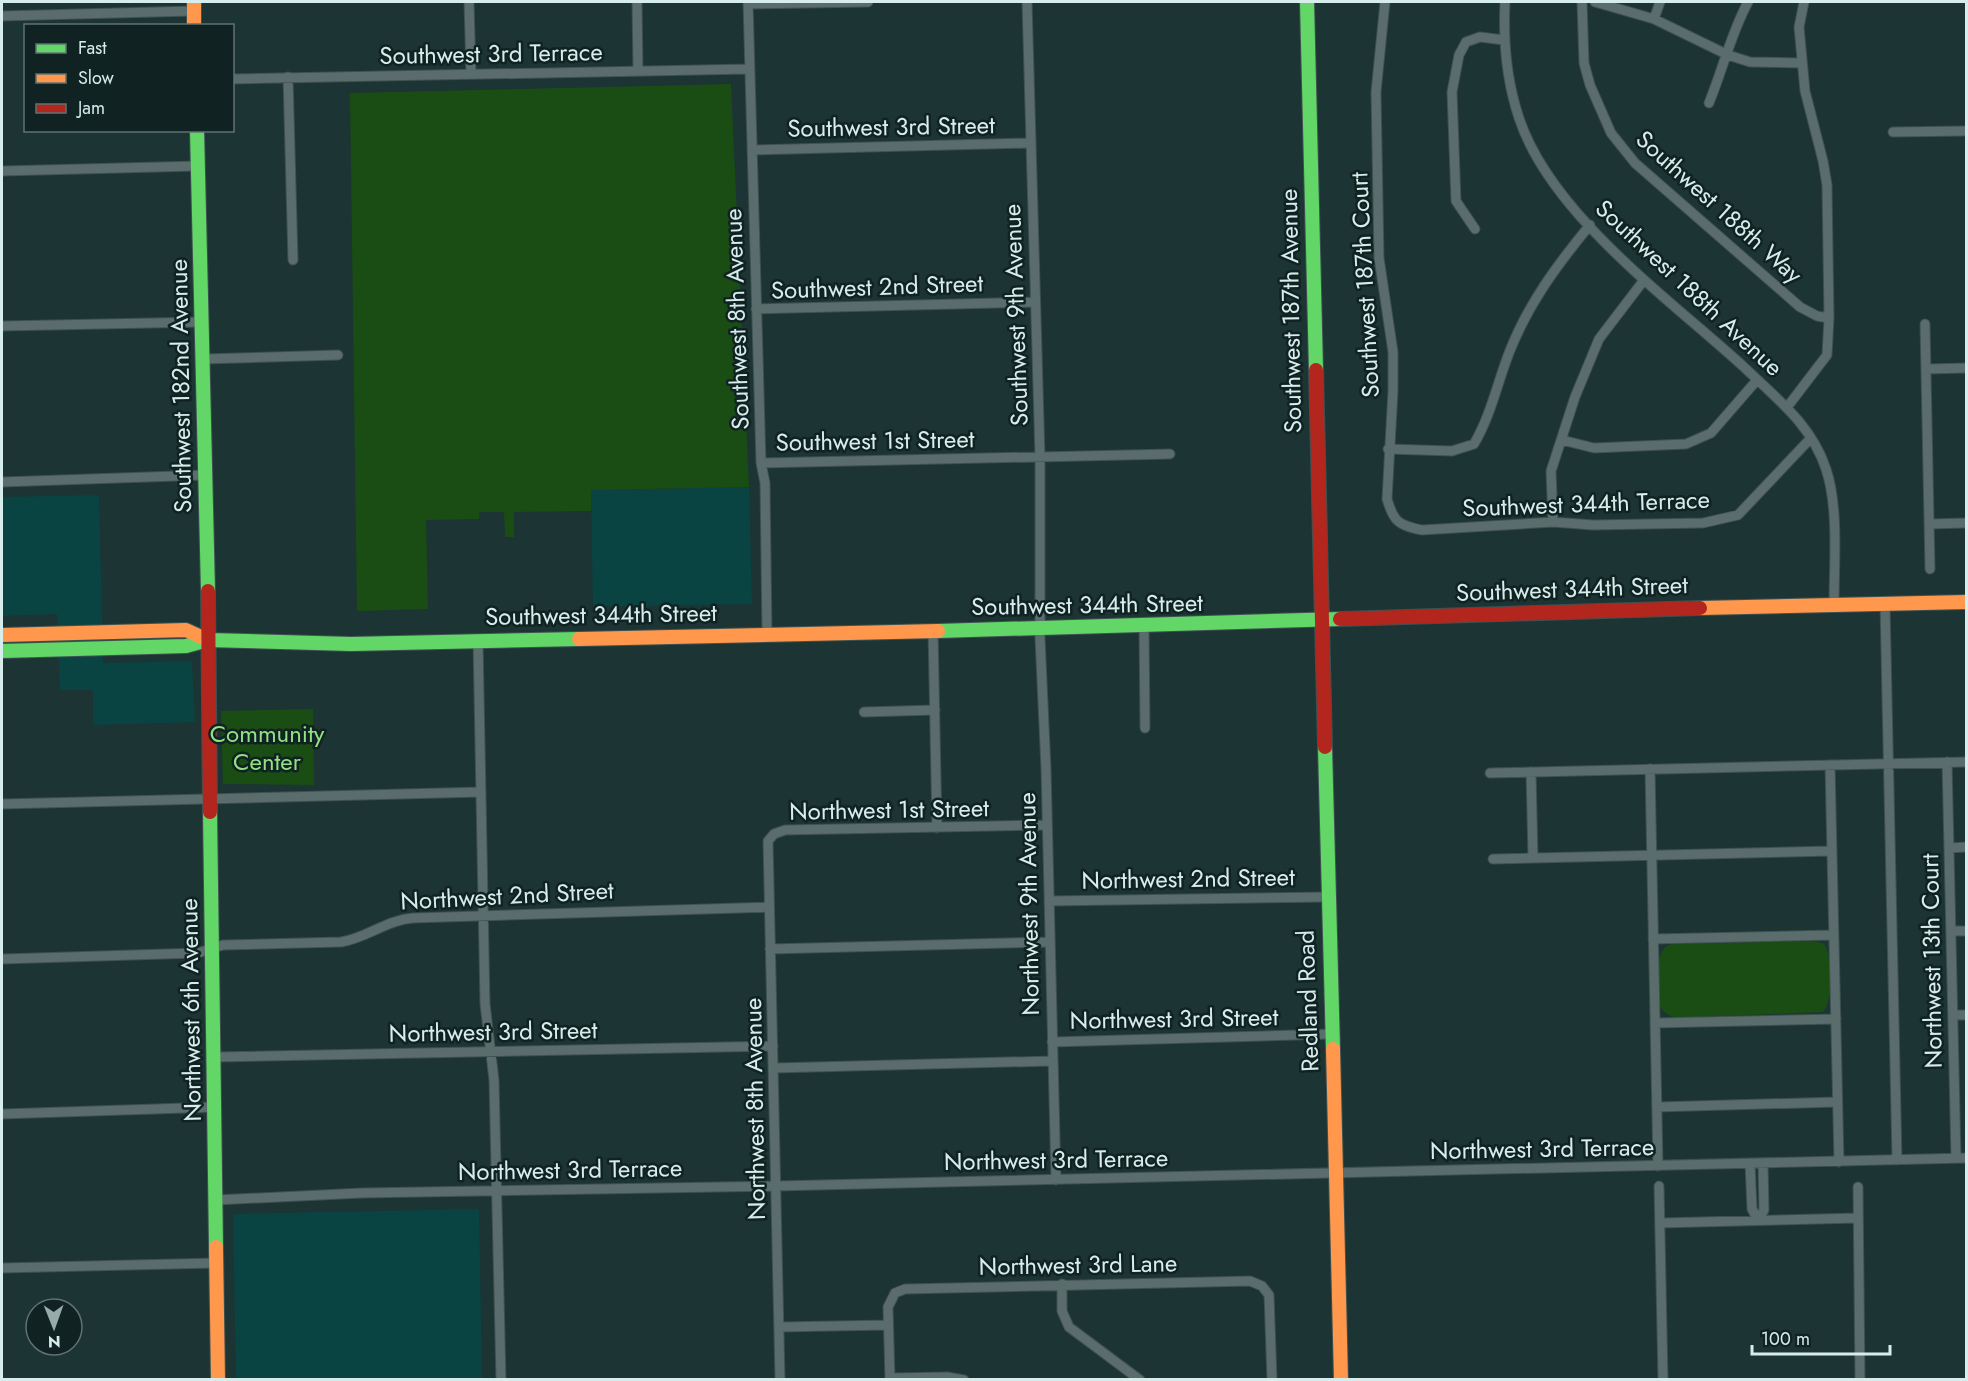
<svg xmlns="http://www.w3.org/2000/svg" width="1968" height="1381" viewBox="0 0 1968 1381" font-family="Jost,sans-serif">
  <style>
    .built { fill: #094443 }
    .green { fill: #1a4d13 }
    .lines { fill: none; stroke-linecap: round; stroke-linejoin: round }
    .street-casing { stroke: #3e5150; stroke-width: 11 }
    .fast-casing { stroke: #3e5150; stroke-width: 16 }
    .slow-casing { stroke: #3e5150; stroke-width: 16 }
    .jam-casing { stroke: #3e5150; stroke-width: 16 }
    .street { stroke: #5a6c6b; stroke-width: 9 }
    .fast { stroke: #63d668; stroke-width: 14 }
    .slow { stroke: #ff974d; stroke-width: 14 }
    .jam { stroke: #b3261e; stroke-width: 14 }
    .labels { text-anchor: middle; stroke-width: 5; stroke-linejoin: round; paint-order: stroke }
    .street-label { font-size: 24px; fill: #d6edec; stroke: #102221 }
    .park-label { font-size: 24px; fill: #92e183; stroke: #102221 }
  </style>
  <rect width="100%" height="100%" fill="#1c3433"/>
  <path class="built" d="M749,487l3,117 -159,3 -2,-117z
    M99,495l4,168 89,-2 3,61 -102,3v-35h-33l-3,-76 -55,2v-119z
    M479,1209l3,170h-246l-3,-165z"/>
  <path class="green" d="M731,84l18,403 -158,3v21l-77,1v25h-9l-1,-25h-25v7l-53,1 2,89 -71,2 -7,-518z
    M313,709l1,76 -91,-1 -2,-73z
    M1815,941l9,3c9,11 9,58 -1,68l-149,6 -10,-6 -4,-6 -2,-47 7,-12 7,-3z"/>
  <g class="lines">
    <g class="street-casing">
      <path id="street" d="M469,2l2,71
        M637,2l1,69
        M748,2l13,461 4,20 2,151
        M1027,2l13,455v181l6,131 10,411
        M1385,2l-9,90 3,166 14,94v39l-6,108c7,24 12,26 35,31l131,-8 40,3 110,-2 35,-8 73,-77
        M1505,2c-2,40 1,77 14,116 32,97 152,182 226,250 32,31 66,56 81,101 13,39 8,94 8,136
        M1582,2l2,61 6,22 21,48 24,30 165,144 17,9 12,2
        M1595,2l59,17 74,36 22,7 51,1
        M748,4l120,-2
        M2,16l192,-5
        M1654,19l6,-17
        M288,77l5,183
        M232,79l517,-10
        M1709,103c14,-34 22,-70 39,-101
        M1893,132l73,-1
        M752,150l279,-7
        M2,171l196,-5
        M1475,229l-19,-28 -4,-109 7,-37 7,-13 14,-5 24,3
        M756,309l279,-7
        M1925,324l5,245
        M2,326l200,-4
        M203,359l135,-4
        M1926,369l40,-1
        M1788,406l39,-51 2,-37 -2,-133 -4,-24 -18,-70 -6,-64 5,-25
        M1562,440l32,8 92,-4 25,-11 46,-53
        M1388,449l64,2 22,-7c17,-29 23,-60 35,-91 19,-49 48,-88 81,-128
        M761,463l409,-9
        M2,482l204,-7
        M1553,522l-2,-51 24,-74 24,-58 45,-59
        M1929,524l37,-1
        M1885,604l12,556
        M1144,626l1,102
        M933,630l4,198
        M478,641l7,363 9,76 7,300
        M864,712l71,-2
        M1947,762l9,396
        M1830,765l9,397
        M1650,769l8,397
        M1531,772l2,86
        M1490,773l476,-11
        M2,804l479,-12
        M1949,848l17,-1
        M1493,859l339,-8
        M1049,901l279,-4
        M1951,931h15
        M1653,939l180,-4
        M770,949l280,-7
        M2,959l196,-6 25,-8 118,-3c26,-4 45,-22 72,-24l356,-11
        M1953,1015h13
        M1655,1023l181,-4
        M1052,1042l280,-8
        M215,1057l558,-11
        M774,1068l278,-7
        M1657,1107l180,-5
        M2,1114l214,-7
        M1750,1163l2,46 6,11 6,-10 -1,-47
        M1659,1186l4,194
        M1858,1187l2,193
        M216,1200l146,-7 414,-7 1190,-28
        M1660,1223l198,-5
        M2,1268l214,-5
        M1062,1284v27l7,16 71,53
        M779,1327l109,-2
        M890,1378l57,-1 17,3
        M780,1380l-12,-539 6,-7 11,-4 262,-5
        M890,1380l-2,-73 7,-14 10,-4 345,-8 12,5 7,9 3,85"/>
    </g>
    <g class="fast-casing">
      <path id="fast" d="M1307,2l9,368
        M197,130l11,461
        M938,631l402,-12
        M2,651l184,-5 22,-6 143,4 228,-5
        M1325,747l8,302
        M210,812l6,435"/>
    </g>
    <g class="slow-casing">
      <path id="slow" d="M194,2v24
        M1700,608l266,-6
        M2,635l184,-5 22,10
        M579,639l359,-8
        M1333,1049l8,331
        M216,1247l2,133"/>
    </g>
    <g class="jam-casing">
      <path id="jam" d="M1316,370l9,377
        M208,591l2,221
        M1340,619l360,-11"/>
    </g>
    <use href="#street" class="street"/>
    <use href="#fast" class="fast"/>
    <use href="#slow" class="slow"/>
    <use href="#jam" class="jam"/>
  </g>
  <g class="labels">
    <g class="street-label">
      <text transform="translate(491 54) rotate(-1)" y="8">Southwest 3rd Terrace</text>
      <text transform="translate(891 127) rotate(-1)" y="8">Southwest 3rd Street</text>
      <text transform="translate(1719 207) rotate(42)" y="8">Southwest 188th Way</text>
      <text transform="translate(1365 285) rotate(-93)" y="8">Southwest 187th Court</text>
      <text transform="translate(877 287) rotate(-2)" y="8">Southwest 2nd Street</text>
      <text transform="translate(1689 288) rotate(43)" y="8">Southwest 188th Avenue</text>
      <text transform="translate(1291 311) rotate(-91)" y="8">Southwest 187th Avenue</text>
      <text transform="translate(1016 315) rotate(-92)" y="8">Southwest 9th Avenue</text>
      <text transform="translate(737 319) rotate(-92)" y="8">Southwest 8th Avenue</text>
      <text transform="translate(181 386) rotate(-91)" y="8">Southwest 182nd Avenue</text>
      <text transform="translate(875 441) rotate(-1)" y="8">Southwest 1st Street</text>
      <text transform="translate(1586 504) rotate(-2)" y="8">Southwest 344th Terrace</text>
      <text transform="translate(1572 589) rotate(-2)" y="8">Southwest 344th Street</text>
      <text transform="translate(1087 605) rotate(-1)" y="8">Southwest 344th Street</text>
      <text transform="translate(601 615) rotate(-1)" y="8">Southwest 344th Street</text>
      <text transform="translate(889 810) rotate(-1)" y="8">Northwest 1st Street</text>
      <text transform="translate(1188 879) rotate(-1)" y="8">Northwest 2nd Street</text>
      <text transform="translate(507 896) rotate(-3)" y="8">Northwest 2nd Street</text>
      <text transform="translate(1029 904) rotate(-91)" y="8">Northwest 9th Avenue</text>
      <text transform="translate(1932 961) rotate(-91)" y="8">Northwest 13th Court</text>
      <text transform="translate(1308 1001) rotate(-92)" y="8">Redland Road</text>
      <text transform="translate(191 1010) rotate(-91)" y="8">Northwest 6th Avenue</text>
      <text transform="translate(1174 1019) rotate(-1)" y="8">Northwest 3rd Street</text>
      <text transform="translate(493 1032) rotate(-1)" y="8">Northwest 3rd Street</text>
      <text transform="translate(755 1109) rotate(-91)" y="8">Northwest 8th Avenue</text>
      <text transform="translate(1542 1149) rotate(-1)" y="8">Northwest 3rd Terrace</text>
      <text transform="translate(1056 1160) rotate(-1)" y="8">Northwest 3rd Terrace</text>
      <text transform="translate(570 1170) rotate(-1)" y="8">Northwest 3rd Terrace</text>
      <text transform="translate(1078 1265) rotate(-1)" y="8">Northwest 3rd Lane</text>
    </g>
    <g class="park-label">
      <text x="267" y="742">Community<tspan x="267" dy="28">Center</tspan></text>
    </g>
  </g>
  <rect width="1968" height="1381" fill="none" stroke="#d6edec" stroke-width="6"/>
  <rect x="24" y="24" width="210" height="108" fill="#102221" stroke="#5f7372" stroke-width="1.5"/>
  <rect x="36" y="44" width="30" height="9" fill="#63d668" stroke="#5f7372" stroke-width="1.5"/>
  <text x="78" y="54" font-size="18" fill="#d6edec">Fast</text>
  <rect x="36" y="74" width="30" height="9" fill="#ff974d" stroke="#5f7372" stroke-width="1.5"/>
  <text x="78" y="84" font-size="18" fill="#d6edec">Slow</text>
  <rect x="36" y="104" width="30" height="9" fill="#b3261e" stroke="#5f7372" stroke-width="1.5"/>
  <text x="78" y="114" font-size="18" fill="#d6edec">Jam</text>
  <g transform="translate(54 1327) rotate(179)"><circle r="28" fill="#102221" stroke="#5f7372" stroke-width="1.5"/>
  <path d="M0-4.5L10 22L0 15L-10 22Z" fill="#95acab"/>
  <text y="-9" font-size="16" font-weight="bold" text-anchor="middle" fill="#d6edec">N</text>
  </g>
  <path d="M1752 1345v9h138v-9" fill="none" stroke="#d6edec" stroke-width="3"/>
  <text x="1761" y="1345" font-size="18" fill="#d6edec" stroke="#102221" stroke-width="4.5" paint-order="stroke">100 m</text>
</svg>
